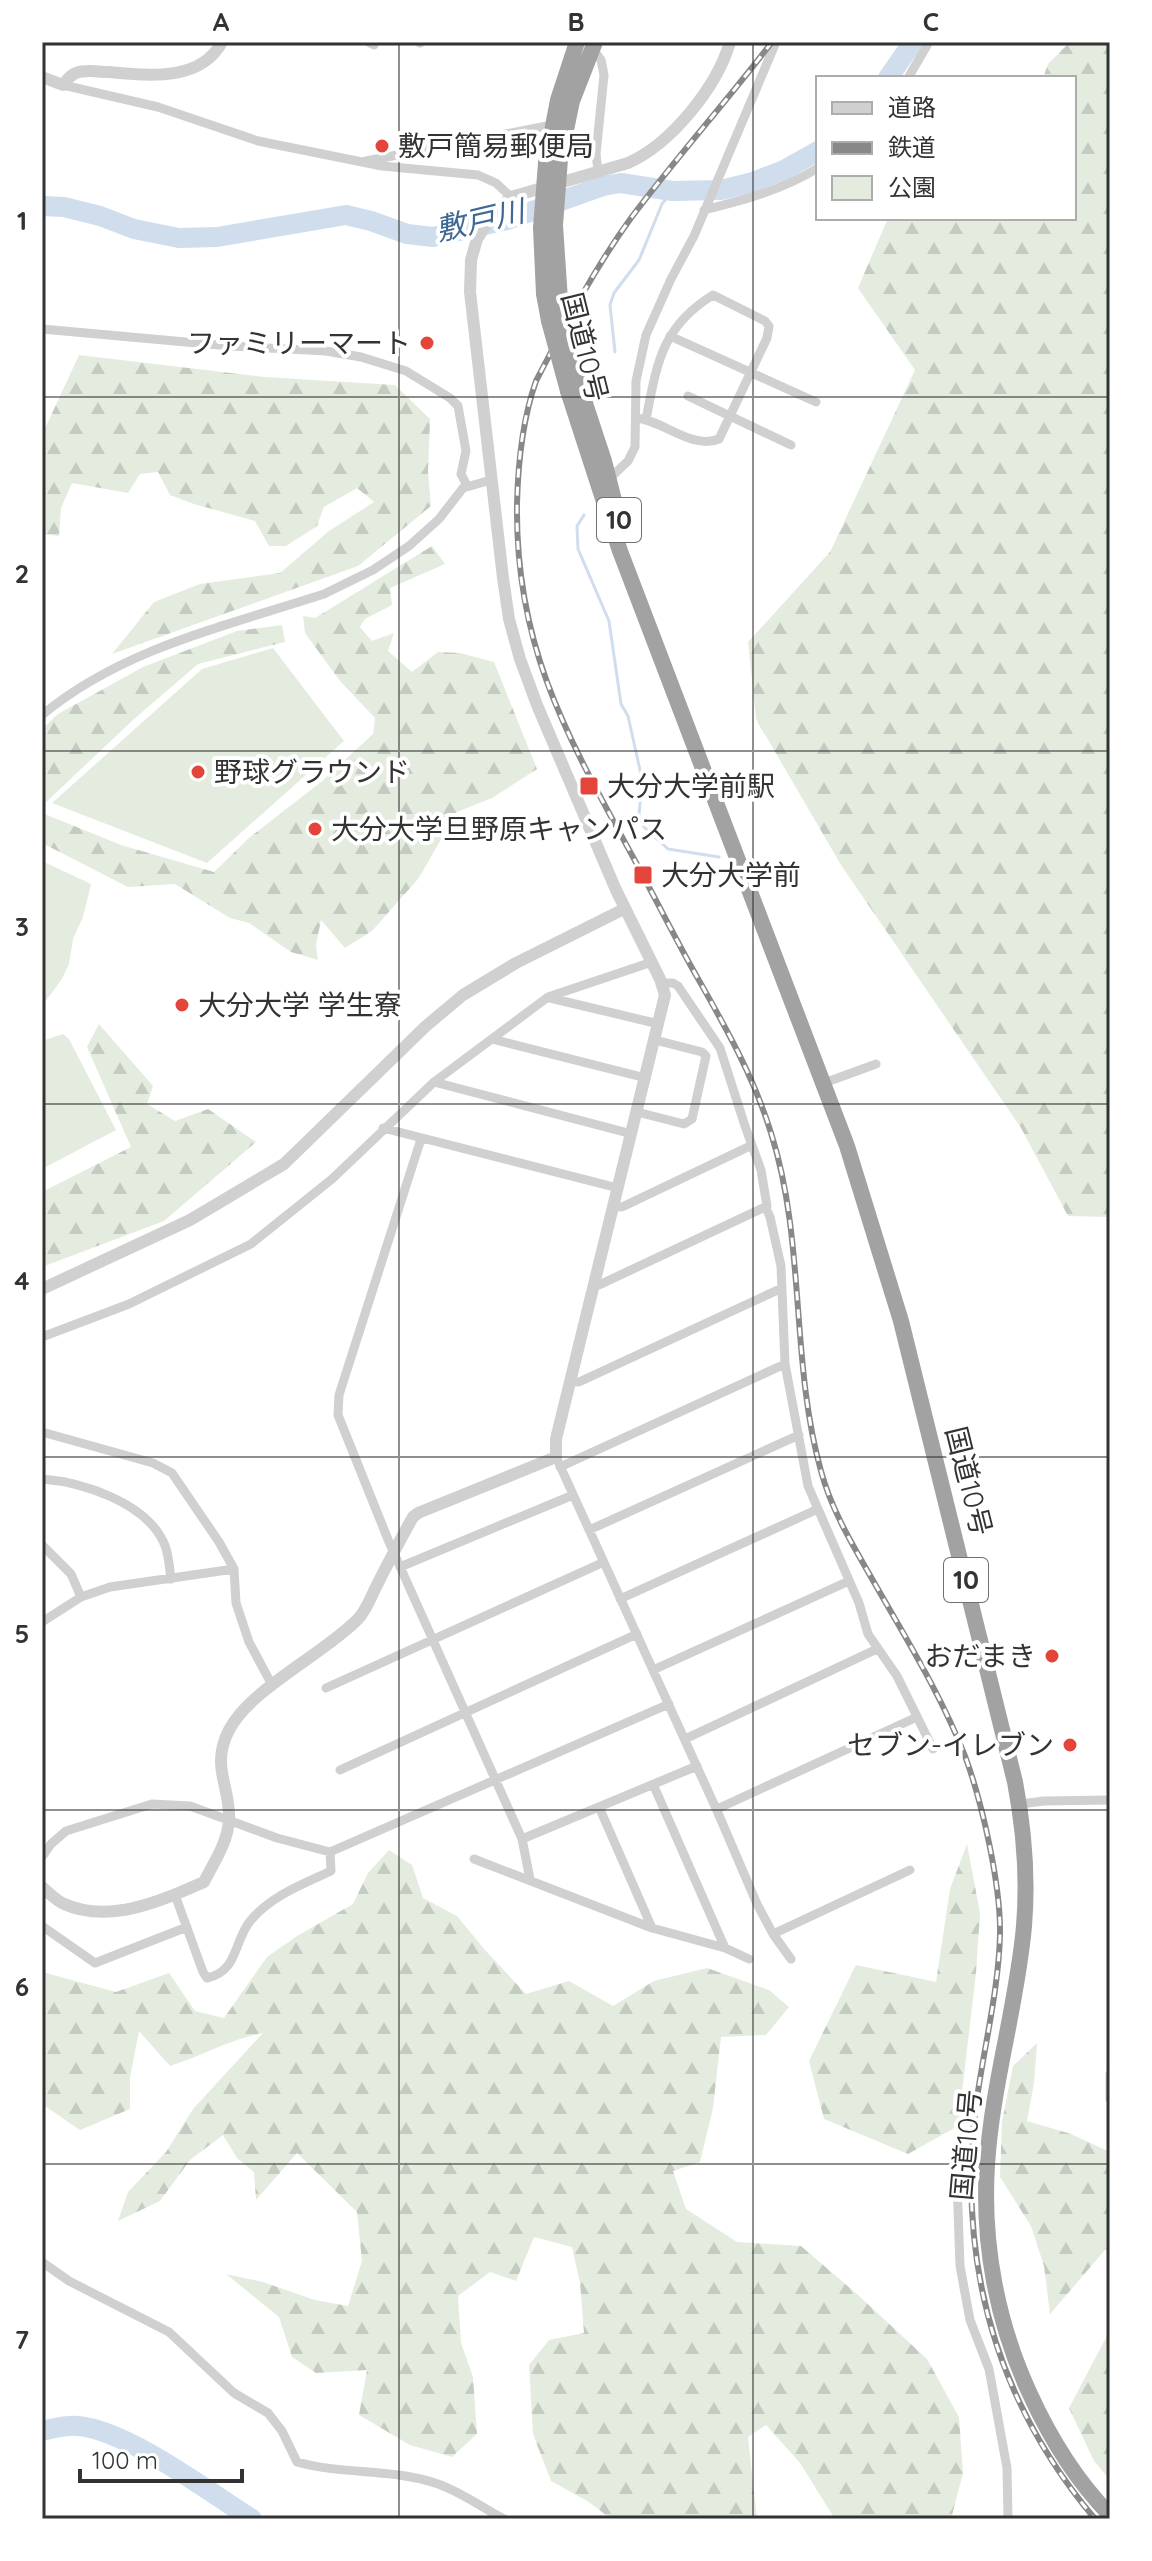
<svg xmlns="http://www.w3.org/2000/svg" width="1152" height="2561" viewBox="0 0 1152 2561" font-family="Quicksand,'Noto Sans JP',sans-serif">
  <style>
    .forest { fill: url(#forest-firs) }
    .green { fill: #e4ecdf }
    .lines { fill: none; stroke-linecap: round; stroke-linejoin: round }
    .stream { stroke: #cfdded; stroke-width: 3 }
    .river { stroke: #cfdded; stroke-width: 20 }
    .minor { stroke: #d0d0d0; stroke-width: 9 }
    .tertiary { stroke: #d0d0d0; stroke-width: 12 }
    .trunk { stroke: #a2a2a2; stroke-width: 16 }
    .rail-casing { stroke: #888; stroke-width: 6 }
    .rail { stroke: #fff; stroke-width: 3; stroke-dasharray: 9; stroke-linecap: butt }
    .trunk-bridge { stroke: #a2a2a2; stroke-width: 16 }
    .grid { fill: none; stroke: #333; stroke-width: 2; stroke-opacity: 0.55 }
    .poi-dot { fill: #e4453a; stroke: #fff; stroke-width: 3 }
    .labels { text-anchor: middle; stroke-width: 8; stroke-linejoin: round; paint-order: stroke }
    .shield { fill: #fff; stroke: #707070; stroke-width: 2 }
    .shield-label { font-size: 26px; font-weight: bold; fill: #333 }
    .poi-label { font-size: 28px; fill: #333; stroke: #fff; text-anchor: start }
    .street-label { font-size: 28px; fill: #333; stroke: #fff }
    .water-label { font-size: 30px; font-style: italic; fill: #406895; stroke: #fff }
    .neatline { fill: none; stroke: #333; stroke-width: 3 }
    .grid-label { font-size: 26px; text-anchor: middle; font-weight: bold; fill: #333 }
  </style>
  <defs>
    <pattern id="forest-firs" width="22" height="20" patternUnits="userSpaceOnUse" patternTransform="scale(2)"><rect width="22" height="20" fill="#e4ecdf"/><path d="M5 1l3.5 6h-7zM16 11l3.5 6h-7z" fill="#c4cbc0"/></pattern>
  </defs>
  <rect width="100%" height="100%" fill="#fff"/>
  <path class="forest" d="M1070,42h40v1175l-42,-1 -47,-88 -180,-263 -85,-146 -8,-77 82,-90 85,-182 -57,-82 30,-70h186v-140h-31l5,-14z
    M79,355l185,22 131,8 35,34 -2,53 3,34 -73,60 -246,88 42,-52 46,-18 80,-11 49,-42 45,-29 -17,-14 -33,19 -7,19 -31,20h-17l-14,-25 -61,-17 -24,-9 -12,-23 -18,2 -12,19 -56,-10 -11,25 -2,28 -17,-2v-99z
    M432,546l13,18 -55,24 2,17 -27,14 -5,8 12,14 22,-8 -6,18 24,21 26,-20 22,1 34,9 43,107 -45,29 -35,14 -39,67 -46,52 -27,17 -24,-28 -5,25 2,15 -27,-8 -42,-29 -19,-5 -55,-34 -47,3 -86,-44v-30l79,32 93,27 36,-35 71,-55 52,-48 2,-16 -35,-37 -35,-48 -2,-17 12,2z
    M282,625l3,17 -87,22 -65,56 -91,86v-77l16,-15 85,-47 94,-36z
    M99,1024l54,62 -6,18 28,17 33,-12 48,33 -92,79 -122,46v-75l89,-45 -44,-100z
    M967,1844l13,69 -4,60 -18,153 -50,28 -84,-35 -15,-58 47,-96 80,17 14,-93z
    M389,1850l23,15 11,33 34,18 28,34 41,44 43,-13 44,25 41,-25 53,-13 62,22 20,17 -23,28 -45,2 -8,71 -13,54 -27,9 13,38 51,33 64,4 57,49 69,64 32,58 4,56 -12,46h-116l-35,-56 -34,-38 -18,12 9,82h-146l-22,-17 -38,-21 -18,-47 -4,-69 20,-25 35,-7 -4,-50 -8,-36 -38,-10 -18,44 -26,-9 -32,24 3,47 12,34 4,57 -25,23 -42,-12 -51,-30 8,-45 -51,3 -24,-16 -13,-40 -53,-43 37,8 52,18 33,6 14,-45 -5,-49 -60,-59 -41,47 -2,-28 -17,-14 -14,-23 -33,25 -30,41 -42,20 10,-29 38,-40 27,-43 70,-76c-32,6 -62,23 -93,33l-31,-35 -9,47v31l-50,21 -38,-26v-132l74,20 53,-19 26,38 29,7 43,-61 30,-21 56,-32 15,-31z
    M1037,2043l-3,40 -7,38 44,13 39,18v97l-5,1 -55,64 -6,-48 -13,-40 -31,-49 2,-55 11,-56z
    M1110,2330v150l-16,-19 -25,-53z"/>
  <path class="green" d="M273,648l71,93 -137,122 -155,-60 150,-134z
    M42,861l49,23 -8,33 -10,22 -4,25 -7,15 -20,27z
    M63,1034l6,5 47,91 -74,39v-128z"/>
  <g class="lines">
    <path class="stream" d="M615,352l-5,-47 4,-12 25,-33 23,-56 10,-13
      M584,515l-7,11 1,23 31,72 12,83 7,12 14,63 -3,36 5,12 24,22 51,8"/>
    <path class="river" d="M888,78l25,-36
      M42,206l22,1 36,9 34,13 45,9 38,-1 129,-22 25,6 36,13 26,3 74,-17 96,-34 18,-3 51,8 49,-1 32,-8 31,-12 34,-19
      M42,2431c13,-3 23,-6 36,-5 49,4 131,66 174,93"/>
    <path class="minor" d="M368,42l6,3
      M420,43l1,-1
      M592,48l9,12 3,15 -8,79 2,17
      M908,78l21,-36
      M63,85l95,22 100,34 124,25 96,9 18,8 15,14
      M366,161l186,-36
      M704,210c40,-10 78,-20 114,-42
      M42,329l188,17 96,5 35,6 45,14 44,27 8,8 8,45 -5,23 6,12
      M670,336l146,66
      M688,396l103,49
      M636,418c27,2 55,32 83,21l48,-101 2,-12 -4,-5 -52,-26c-52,32 -56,69 -67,124
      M609,479l19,-18 7,-14 1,-66 10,-46 25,-56 23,-43 82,-194
      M42,715c81,-67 184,-89 282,-121l49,-24 36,-24 30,-27 24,-31 28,-8
      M550,998l109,26
      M492,1039l154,39
      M434,1082l198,52
      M824,1083l52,-19
      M637,1112l47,12 8,-5 14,-63 -4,-4 -47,-12
      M383,1128l235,60
      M421,1139l-82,256 -1,20 51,127 133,297 8,40
      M614,1206l8,1 126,-60
      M766,1208l4,9 11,49 4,98 23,122 51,117 9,31 29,42 36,73
      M595,1283l4,2 168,-79 -6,-36 -16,-44 -25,-78 -42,-62 -5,-3h-11
      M42,1337l87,-33 122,-60 81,-65 102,-97 114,-85 104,-35
      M570,1381l9,1 203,-94
      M42,1432l111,31 19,10 47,69 15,27 2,34 13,39 23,43
      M556,1457l162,356 39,91 16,30 18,25
      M560,1467l225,-103
      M42,1479c40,3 102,23 121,62 6,11 6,25 8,38
      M589,1530l210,-95
      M42,1545l29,29 10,23
      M400,1567l173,-72
      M620,1599l198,-90
      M42,1622l39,-25 29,-10 124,-18
      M653,1670l196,-89
      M326,1688l278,-126
      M685,1739l192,-90
      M340,1770l297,-136
      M653,1784l72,164
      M1020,1804l24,-3 66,-1
      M599,1807l53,121
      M717,1809l200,-92
      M522,1839l175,-73
      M42,1857l9,-13 15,-13 86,-27 38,2 87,32 53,14 339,-148
      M474,1859l178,69 73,20 24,11
      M175,1895l28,77 4,6c32,-7 26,-37 44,-58 20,-24 52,-36 80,-49l-1,-19
      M42,1926l53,37 92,-36
      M773,1934l137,-64
      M1110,2074v25
      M987,2163l-19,2 -11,16 3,85 10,54 19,49 18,99 1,51
      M42,2262l27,19 100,51 65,61 34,20 14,18 15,31c46,13 95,6 141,22 23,8 45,24 66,35"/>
    <path class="tertiary" d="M42,77l21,8c4,-5 7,-10 13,-12 10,-4 22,-1 32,-1 38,3 92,11 114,-30
      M42,1289l148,-69 94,-56 142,-138 37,-31 53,-32 108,-54
      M42,1887c6,5 13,12 20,16 46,22 99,-2 142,-21 9,-18 24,-40 25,-62 2,-33 -19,-53 0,-90 21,-41 95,-76 129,-111 8,-8 13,-22 18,-32 12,-24 24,-47 37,-70l5,-4 138,-56v-18l109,-444 -5,-16 -44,-89 -79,-185 -17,-46 -11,-40 -6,-41 -33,-286 1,-32 6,-21 15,-24 19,-18 117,-34c43,-19 89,-76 102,-121"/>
    <path class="trunk" d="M560,159l12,-58 23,-59
      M546,163l12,-63 19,-58
      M555,225l5,75
      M541,228l3,66 5,27
      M579,385l25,76 12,47
      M568,391l52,160 227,595 54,175 114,461c9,47 13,96 9,144 -7,80 -32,158 -37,239 -5,79 10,158 43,229 20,44 46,86 80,121"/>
    <g class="rail-casing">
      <path id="rail" d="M772,42c-46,60 -96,116 -141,176 -37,51 -66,107 -95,163 -14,40 -18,81 -19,123 -2,143 50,232 116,353 20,37 39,75 59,111 30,53 61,106 79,165 35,110 19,227 50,338 11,41 33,76 54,113 32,56 66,111 90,172 17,46 36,129 35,179 -2,72 -25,142 -28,215 -7,140 33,262 123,369"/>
    </g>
    <use href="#rail" class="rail"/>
    <path class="trunk-bridge" d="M555,225l5,-66
      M541,228l5,-65
      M560,300l19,85
      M549,321l19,70"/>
  </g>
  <path class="grid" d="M399,42v2477M753,42v2477M42,397h1068M42,751h1068M42,1104h1068M42,1457h1068M42,1810h1068M42,2164h1068"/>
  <g class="poi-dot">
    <circle cx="382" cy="146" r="8"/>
    <circle cx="427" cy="343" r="8"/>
    <circle cx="198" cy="772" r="8"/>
    <rect x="579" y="776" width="20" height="20" rx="4"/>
    <circle cx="315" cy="829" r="8"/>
    <rect x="633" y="865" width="20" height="20" rx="4"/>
    <circle cx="182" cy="1005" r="8"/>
    <circle cx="1052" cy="1656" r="8"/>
    <circle cx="1070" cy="1745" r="8"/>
  </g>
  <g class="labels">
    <g class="shield">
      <rect x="597" y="498" width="44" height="44" rx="6"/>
      <rect x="944" y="1558" width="44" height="44" rx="6"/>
    </g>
    <g class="shield-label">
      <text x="619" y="529">10</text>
      <text x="966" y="1589">10</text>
    </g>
    <g class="poi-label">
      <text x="398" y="156">敷戸簡易郵便局</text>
      <text x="411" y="353" text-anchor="end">ファミリーマート</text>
      <text x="214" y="782">野球グラウンド</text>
      <text x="607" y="796">大分大学前駅</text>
      <text x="331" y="839">大分大学旦野原キャンパス</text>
      <text x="661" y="885">大分大学前</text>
      <text x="198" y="1015">大分大学 学生寮</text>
      <text x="1036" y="1666" text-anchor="end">おだまき</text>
      <text x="1054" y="1755" text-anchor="end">セブン-イレブン</text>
    </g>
    <g class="street-label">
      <text transform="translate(585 347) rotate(76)" y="10">国道10号</text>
      <text transform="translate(969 1481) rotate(76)" y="10">国道10号</text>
      <text transform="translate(966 2145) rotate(-85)" y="10">国道10号</text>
    </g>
    <g class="water-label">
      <text transform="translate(480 221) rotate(-13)" y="10">敷戸川</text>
    </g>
  </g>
  <rect width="1152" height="2561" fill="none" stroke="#ffffff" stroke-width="88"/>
  <rect x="816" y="76" width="260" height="144" fill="#ffffff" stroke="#adadad" stroke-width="2"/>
  <rect x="832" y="102" width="40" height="12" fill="#d0d0d0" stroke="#adadad" stroke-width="2"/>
  <text x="888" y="116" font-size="24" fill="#333333">道路</text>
  <rect x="832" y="142" width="40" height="12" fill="#888888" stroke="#adadad" stroke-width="2"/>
  <text x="888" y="156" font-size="24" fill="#333333">鉄道</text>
  <rect x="832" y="176" width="40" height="24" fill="#e4ecdf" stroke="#adadad" stroke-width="2"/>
  <text x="888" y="196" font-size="24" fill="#333333">公園</text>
  <path d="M80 2469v12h162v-12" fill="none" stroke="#333333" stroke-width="4"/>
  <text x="92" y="2469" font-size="24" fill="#333333" stroke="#ffffff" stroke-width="6" paint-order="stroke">100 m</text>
  <rect x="44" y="44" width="1064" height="2473" class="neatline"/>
  <g class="grid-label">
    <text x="221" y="31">A</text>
    <text x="576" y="31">B</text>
    <text x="931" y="31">C</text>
    <text x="22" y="230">1</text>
    <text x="22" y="583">2</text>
    <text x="22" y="936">3</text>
    <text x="22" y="1290">4</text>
    <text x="22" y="1643">5</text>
    <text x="22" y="1996">6</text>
    <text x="22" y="2349">7</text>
  </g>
</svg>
